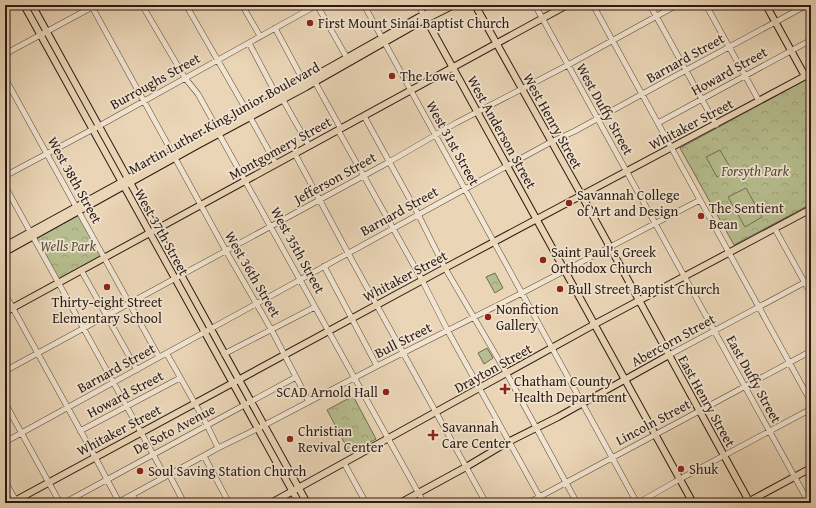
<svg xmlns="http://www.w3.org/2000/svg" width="816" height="508" viewBox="0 0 816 508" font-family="'Gentium Book Plus',serif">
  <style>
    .forest { fill: url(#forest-crowns); stroke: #706c51 }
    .pitch { fill: #b6bd8e; stroke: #706c51 }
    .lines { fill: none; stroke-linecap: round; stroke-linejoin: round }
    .minor-casing { stroke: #5b493c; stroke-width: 6 }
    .major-casing { stroke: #2b1a14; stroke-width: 8 }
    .minor { stroke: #f1e4d0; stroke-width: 5 }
    .major { stroke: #ead5b6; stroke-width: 6 }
    .poi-dot { fill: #8f2418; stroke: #f1e4d0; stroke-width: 1.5 }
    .labels { text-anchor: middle; stroke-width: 3.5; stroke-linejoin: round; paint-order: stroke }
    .poi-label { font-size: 14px; fill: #2b1a14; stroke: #f1e4d0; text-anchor: start }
    .street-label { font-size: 14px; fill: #2b1a14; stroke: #f1e4d0 }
    .park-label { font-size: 14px; font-style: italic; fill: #554b39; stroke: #f1e4d0 }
  </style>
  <defs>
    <pattern id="forest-crowns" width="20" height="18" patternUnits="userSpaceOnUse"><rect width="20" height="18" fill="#b6bd8e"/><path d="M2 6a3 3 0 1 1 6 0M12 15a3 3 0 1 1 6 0" fill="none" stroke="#9da27a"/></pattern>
  </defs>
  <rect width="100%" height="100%" fill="#ead5b6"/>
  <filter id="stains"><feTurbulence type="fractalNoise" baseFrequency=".005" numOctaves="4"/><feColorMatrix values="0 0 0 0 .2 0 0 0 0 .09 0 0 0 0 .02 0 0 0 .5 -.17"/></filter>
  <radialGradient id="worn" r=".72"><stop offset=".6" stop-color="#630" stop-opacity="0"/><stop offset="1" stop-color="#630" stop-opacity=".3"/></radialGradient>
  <path class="forest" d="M811,77v127l-77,41 -54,-97z
    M77,210l25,47 -43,24 -26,-47z
    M495,273l8,15 -8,5 -9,-16z
    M487,348l6,10 -9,6 -6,-11z
    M353,396l23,43 -26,14 -23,-43z"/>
  <path class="pitch" d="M720,150l11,19 -14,8 -11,-20z
    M746,188l16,29 -17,10 -17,-30z"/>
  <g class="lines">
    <g class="minor-casing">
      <path id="minor" d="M91,5l82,149
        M142,5l43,73 13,16 20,36
        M186,5l62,108
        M242,5l18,31
        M317,5l30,53
        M364,5l273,498
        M418,5l7,12
        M535,5l274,498
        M593,5l218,397
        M650,5l66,120
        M706,5l53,96
        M5,8l6,-3
        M275,28l29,54
        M249,43l28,53
        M5,54l91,-49
        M5,78l154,279
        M315,82l26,47
        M283,100l26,46
        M364,116l54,98 27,54 62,106 70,129
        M250,117l26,47
        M658,123l153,-83
        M338,130l84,150 28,55 93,168
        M219,134l205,369
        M295,154l53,99 138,250
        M175,158l51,93 45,78 38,73
        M5,176l94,-50 218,-121
        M5,186l160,290
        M775,229l36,65
        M324,266l53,100
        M81,270l56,100
        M5,294l90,163 24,45
        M167,354l40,71 11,23
        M224,354l91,-47
        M669,355l142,-76
        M5,371l384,-209 67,-39 112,-58 109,-60
        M5,403l55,100
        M80,431l100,-53
        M5,442l460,-253 86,-47 24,-11 91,-50 141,-76
        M204,456l25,47
        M344,463l22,40
        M169,474l15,29
        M5,481l12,22
        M132,495l5,8
        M64,503l232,-126
        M117,503l101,-55 39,-19 120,-63 145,-73 178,-93
        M528,503l283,-152
        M638,503l42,-24 131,-70"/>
    </g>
    <g class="major-casing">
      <path id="major" d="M24,5l275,498
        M32,5l275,498
        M475,5l107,191 168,307
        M766,5l39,71
        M426,19l267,484
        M5,246l299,-164 115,-65 25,-12
        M5,252l193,-107 108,-58 116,-66 32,-16
        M5,312l562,-307
        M11,503l434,-235 366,-195
        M271,503l324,-179 216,-115
        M400,503l66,-36 42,-25 50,-25 111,-62
        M746,503l65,-35"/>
    </g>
    <use href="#minor" class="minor"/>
    <use href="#major" class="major"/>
  </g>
  <g class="poi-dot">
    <circle cx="310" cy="23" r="4"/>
    <circle cx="392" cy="76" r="4"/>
    <circle cx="569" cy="203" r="4"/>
    <circle cx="701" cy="216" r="4"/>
    <circle cx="543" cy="260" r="4"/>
    <circle cx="107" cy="287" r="4"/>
    <circle cx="560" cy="289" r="4"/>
    <circle cx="488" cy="317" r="4"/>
    <path d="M503 383h4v4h4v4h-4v4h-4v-4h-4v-4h4z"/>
    <circle cx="386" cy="392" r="4"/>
    <path d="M431 429h4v4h4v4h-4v4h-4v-4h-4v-4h4z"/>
    <circle cx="290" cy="439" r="4"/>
    <circle cx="681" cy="469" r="4"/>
    <circle cx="140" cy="471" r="4"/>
  </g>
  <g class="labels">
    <g class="poi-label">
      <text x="318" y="28">First Mount Sinai Baptist Church</text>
      <text x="400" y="81">The Lowe</text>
      <text x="577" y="200">Savannah College<tspan x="577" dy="16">of Art and Design</tspan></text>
      <text x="709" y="213">The Sentient<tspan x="709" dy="16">Bean</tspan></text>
      <text x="551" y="257">Saint Paul's Greek<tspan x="551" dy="16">Orthodox Church</tspan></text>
      <text x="568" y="294">Bull Street Baptist Church</text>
      <text x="107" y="307" text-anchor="middle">Thirty-eight Street<tspan x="107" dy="16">Elementary School</tspan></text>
      <text x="496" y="314">Nonfiction<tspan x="496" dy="16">Gallery</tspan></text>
      <text x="514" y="386">Chatham County<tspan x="514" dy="16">Health Department</tspan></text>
      <text x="378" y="397" text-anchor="end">SCAD Arnold Hall</text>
      <text x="442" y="432">Savannah<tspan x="442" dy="16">Care Center</tspan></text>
      <text x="298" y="436">Christian<tspan x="298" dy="16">Revival Center</tspan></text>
      <text x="689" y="474">Shuk</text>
      <text x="148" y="476">Soul Saving Station Church</text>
    </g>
    <g class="street-label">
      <text transform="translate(685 58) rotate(-29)" y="5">Barnard Street</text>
      <text transform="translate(729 71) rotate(-29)" y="5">Howard Street</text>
      <text transform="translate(155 81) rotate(-29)" y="5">Burroughs Street</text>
      <text transform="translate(605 109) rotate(61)" y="5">West Duffy Street</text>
      <text transform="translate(224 118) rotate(-29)" y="5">Martin Luther King Junior Boulevard</text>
      <text transform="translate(553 121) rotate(61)" y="5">West Henry Street</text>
      <text transform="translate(691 124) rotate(-28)" y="5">Whitaker Street</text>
      <text transform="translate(502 132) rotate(61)" y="5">West Anderson Street</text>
      <text transform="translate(453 143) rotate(61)" y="5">West 31st Street</text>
      <text transform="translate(280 148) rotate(-29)" y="5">Montgomery Street</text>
      <text transform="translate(335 178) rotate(-29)" y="5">Jefferson Street</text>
      <text transform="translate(75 180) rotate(61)" y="5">West 38th Street</text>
      <text transform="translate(399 211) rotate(-29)" y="5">Barnard Street</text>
      <text transform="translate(162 232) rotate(61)" y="5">West 37th Street</text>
      <text transform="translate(298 250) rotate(61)" y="5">West 35th Street</text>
      <text transform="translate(253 274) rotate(60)" y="5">West 36th Street</text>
      <text transform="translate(405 276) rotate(-28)" y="5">Whitaker Street</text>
      <text transform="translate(403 340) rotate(-27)" y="5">Bull Street</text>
      <text transform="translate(673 340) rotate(-29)" y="5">Abercorn Street</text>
      <text transform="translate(116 368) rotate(-29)" y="5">Barnard Street</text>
      <text transform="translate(493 368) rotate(-29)" y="5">Drayton Street</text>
      <text transform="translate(754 379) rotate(61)" y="5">East Duffy Street</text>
      <text transform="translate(125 394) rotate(-28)" y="5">Howard Street</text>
      <text transform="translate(707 401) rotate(61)" y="5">East Henry Street</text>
      <text transform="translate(653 422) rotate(-28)" y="5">Lincoln Street</text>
      <text transform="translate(174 429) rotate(-28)" y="5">De Soto Avenue</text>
      <text transform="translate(119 430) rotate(-28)" y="5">Whitaker Street</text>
    </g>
    <g class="park-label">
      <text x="755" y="176">Forsyth Park</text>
      <text x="68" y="251">Wells Park</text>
    </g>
  </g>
  <rect width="816" height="508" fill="none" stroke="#ead5b6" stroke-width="20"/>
  <rect x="6" y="6" width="804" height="496" fill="none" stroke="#2b1a14" stroke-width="2"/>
  <rect x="10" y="10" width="796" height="488" fill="none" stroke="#2b1a14"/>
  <rect width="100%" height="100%" filter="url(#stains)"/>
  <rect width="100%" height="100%" fill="url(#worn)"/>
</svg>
